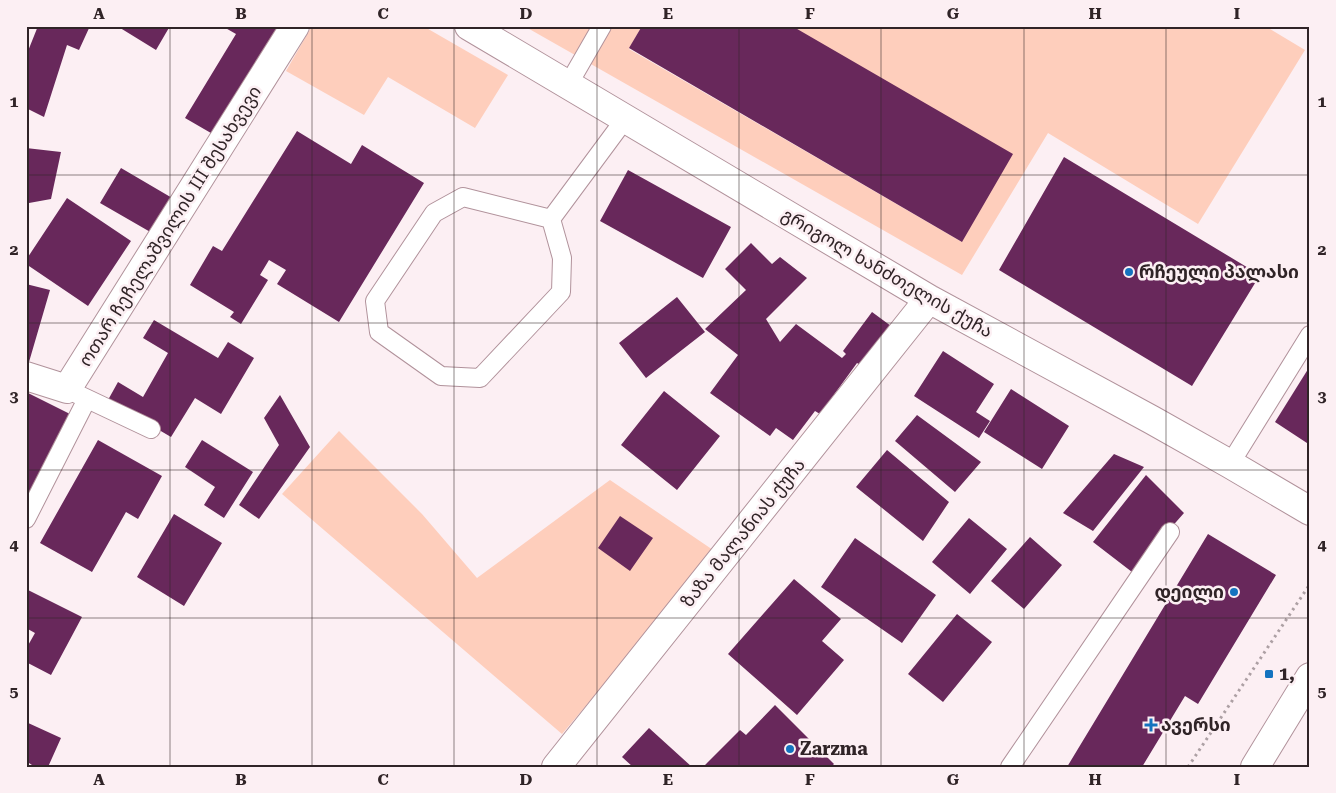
<svg xmlns="http://www.w3.org/2000/svg" width="1336" height="793" viewBox="0 0 1336 793" font-family="'Roboto Serif','Noto Sans Georgian',serif">
  <style>
    .green { fill: #fecebc }
    .building { fill: #68285b }
    .lines { fill: none; stroke-linecap: round; stroke-linejoin: round }
    .service-casing { stroke: #b1929b; stroke-width: 20 }
    .minor-casing { stroke: #b1929b; stroke-width: 30 }
    .secondary-casing { stroke: #b1929b; stroke-width: 30 }
    .path { stroke: #ada0a4; stroke-width: 3; stroke-dasharray: 2.5 4; stroke-linecap: butt }
    .service { stroke: #fff; stroke-width: 18 }
    .minor { stroke: #fff; stroke-width: 28 }
    .secondary { stroke: #fff; stroke-width: 28 }
    .grid { fill: none; stroke: #302427; stroke-width: 1; stroke-opacity: 0.55 }
    .poi-dot { fill: #1473bf; stroke: #fceff3; stroke-width: 2 }
    .labels { text-anchor: middle; stroke-width: 5; stroke-linejoin: round; paint-order: stroke }
    .street-label { font-size: 18px; fill: #302427; stroke: #fceff3 }
    .poi-label { font-size: 18px; font-weight: bold; fill: #302427; stroke: #fceff3; text-anchor: start }
    .neatline { fill: none; stroke: #302427; stroke-width: 2 }
    .grid-label { font-size: 16px; text-anchor: middle; font-weight: bold; fill: #302427 }
  </style>
  <rect width="100%" height="100%" fill="#fceff3"/>
  <path class="green" d="M312,26h111l85,49 -33,53 -87,-51 -24,38 -78,-44z
    M524,26h118l-13,23 333,193 -170,-216h473l40,24 -107,174 -150,-91 -86,142z
    M339,431l83,83 55,64 133,-98 106,72 -154,182 -280,-240z"/>
  <path class="building" d="M38,26h52l-11,24 -12,-5 -23,72 -18,-9v-52z
    M117,26h53l-14,24z
    M222,26h69l-68,114 -38,-22 51,-84z
    M642,26h150l221,128 -51,88 -333,-194z
    M297,131l54,33 11,-19 62,38 -85,139 -62,-38 9,-14 -17,-10 -9,15 8,5 -27,44 -11,-7 4,-5 -44,-27 23,-39 9,5z
    M26,148l35,4 -10,47 -22,4 -3,-3z
    M1064,157l196,118 -68,111 -193,-116z
    M121,168l58,34 -20,35 -59,-34z
    M628,170l103,57 -28,51 -103,-57z
    M67,198l64,43 -43,65 -62,-42v-4z
    M751,243l21,21 8,-7 27,21 -41,41 14,23 16,-18 46,34 4,-4 -3,-3 29,-39 19,14 -29,40 -5,-3 -37,51 -5,-3 -22,29 -17,-12 -6,8 -60,-43 28,-38 -33,-26 41,-39 -21,-21z
    M26,284l24,6 -21,72 -3,-1z
    M677,297l28,35 -59,46 -27,-35z
    M154,320l64,38 10,-16 26,16 -33,56 -26,-16 -24,39 -63,-37 10,-18 25,15 25,-44 -25,-15z
    M943,351l51,33 -18,28 14,9 -11,17 -65,-42z
    M1310,366v79l-35,-23z
    M1011,389l58,37 -27,43 -58,-37z
    M664,391l56,45 -43,54 -56,-45z
    M26,392l48,24 -48,94z
    M280,395l30,52 -51,72 -20,-14 40,-60 -15,-27z
    M917,415l64,47 -26,30 -60,-51z
    M98,440l64,36 -24,43 -12,-7 -34,60 -52,-29z
    M202,440l51,32 -29,46 -20,-13 11,-18 -30,-20z
    M887,450l62,52 -26,39 -67,-54z
    M1114,454l30,13 -51,64 -30,-18z
    M1146,475l38,38 -52,59 -39,-30z
    M174,514l48,29 -38,63 -47,-29z
    M620,516l33,22 -23,33 -32,-23z
    M969,518l38,31 -37,45 -38,-32z
    M1208,534l68,41 -78,129 -13,-8 -43,71h-75z
    M1030,537l32,28 -38,44 -33,-28z
    M855,538l81,57 -34,48 -81,-56z
    M794,579l47,40 -19,22 22,19 -47,55 -69,-61z
    M26,589l56,28 -31,58 -25,-13v-13l9,-16 -9,-5z
    M957,614l35,28 -49,60 -35,-28z
    M775,705l59,59 -3,3h-128l37,-37 6,5z
    M26,722l35,16 -13,29h-13l-9,-6z
    M649,728l43,39h-59l-11,-10z"/>
  <g class="lines">
    <g class="service-casing">
      <path id="service" d="M568,85l34,-59
        M463,197l88,22 11,39 -1,34 -81,86 -39,-2 -62,-44 -4,-31 59,-88z
        M551,219l74,-100
        M77,394l74,35
        M1230,464l80,-129
        M26,519l61,-120
        M1010,767l160,-235"/>
    </g>
    <g class="minor-casing">
      <path id="minor" d="M469,26l460,273 223,121 78,44 80,47
        M26,376l41,13 228,-363
        M556,767l373,-468"/>
    </g>
    <g class="secondary-casing">
      <path id="secondary" d="M1255,767l55,-90"/>
    </g>
    <path class="path" d="M1310,555v7
      M1188,767l122,-183"/>
    <use href="#service" class="service"/>
    <use href="#minor" class="minor"/>
    <use href="#secondary" class="secondary"/>
  </g>
  <path class="grid" d="M170,26v741M312,26v741M454,26v741M597,26v741M739,26v741M881,26v741M1024,26v741M1166,26v741M26,175h1284M26,323h1284M26,470h1284M26,618h1284"/>
  <g class="poi-dot">
    <circle cx="1129" cy="272" r="5"/>
    <circle cx="1234" cy="592" r="5"/>
    <rect x="1264" y="669" width="10" height="10" rx="2.5"/>
    <path d="M1148.5 717.5h5v5h5v5h-5v5h-5v-5h-5v-5h5z"/>
    <circle cx="790" cy="749" r="5"/>
  </g>
  <g class="labels">
    <g class="street-label">
      <text transform="translate(170 226) rotate(-58)" y="6">ოთარ ჩეჩელაშვილის III შესახვევი</text>
      <text transform="translate(887 273) rotate(30)" y="6">გრიგოლ ხანძთელის ქუჩა</text>
      <text transform="translate(743 533) rotate(-51)" y="6">ზაზა მალანიას ქუჩა</text>
    </g>
    <g class="poi-label">
      <text x="1139" y="278">რჩეული პალასი</text>
      <text x="1224" y="598" text-anchor="end">დეილი</text>
      <text x="1279" y="680">1,</text>
      <text x="1161" y="731">ავერსი</text>
      <text x="800" y="755">Zarzma</text>
    </g>
  </g>
  <rect width="1336" height="793" fill="none" stroke="#fceff3" stroke-width="55"/>
  <rect x="28" y="28" width="1280" height="738" class="neatline"/>
  <g class="grid-label">
    <text x="99" y="19">A</text>
    <text x="241" y="19">B</text>
    <text x="383" y="19">C</text>
    <text x="526" y="19">D</text>
    <text x="668" y="19">E</text>
    <text x="810" y="19">F</text>
    <text x="953" y="19">G</text>
    <text x="1095" y="19">H</text>
    <text x="1237" y="19">I</text>
    <text x="14" y="107">1</text>
    <text x="1322" y="107">1</text>
    <text x="14" y="255">2</text>
    <text x="1322" y="255">2</text>
    <text x="14" y="402">3</text>
    <text x="1322" y="402">3</text>
    <text x="14" y="550">4</text>
    <text x="1322" y="550">4</text>
    <text x="14" y="697">5</text>
    <text x="1322" y="697">5</text>
    <text x="99" y="785">A</text>
    <text x="241" y="785">B</text>
    <text x="383" y="785">C</text>
    <text x="526" y="785">D</text>
    <text x="668" y="785">E</text>
    <text x="810" y="785">F</text>
    <text x="953" y="785">G</text>
    <text x="1095" y="785">H</text>
    <text x="1237" y="785">I</text>
  </g>
</svg>
